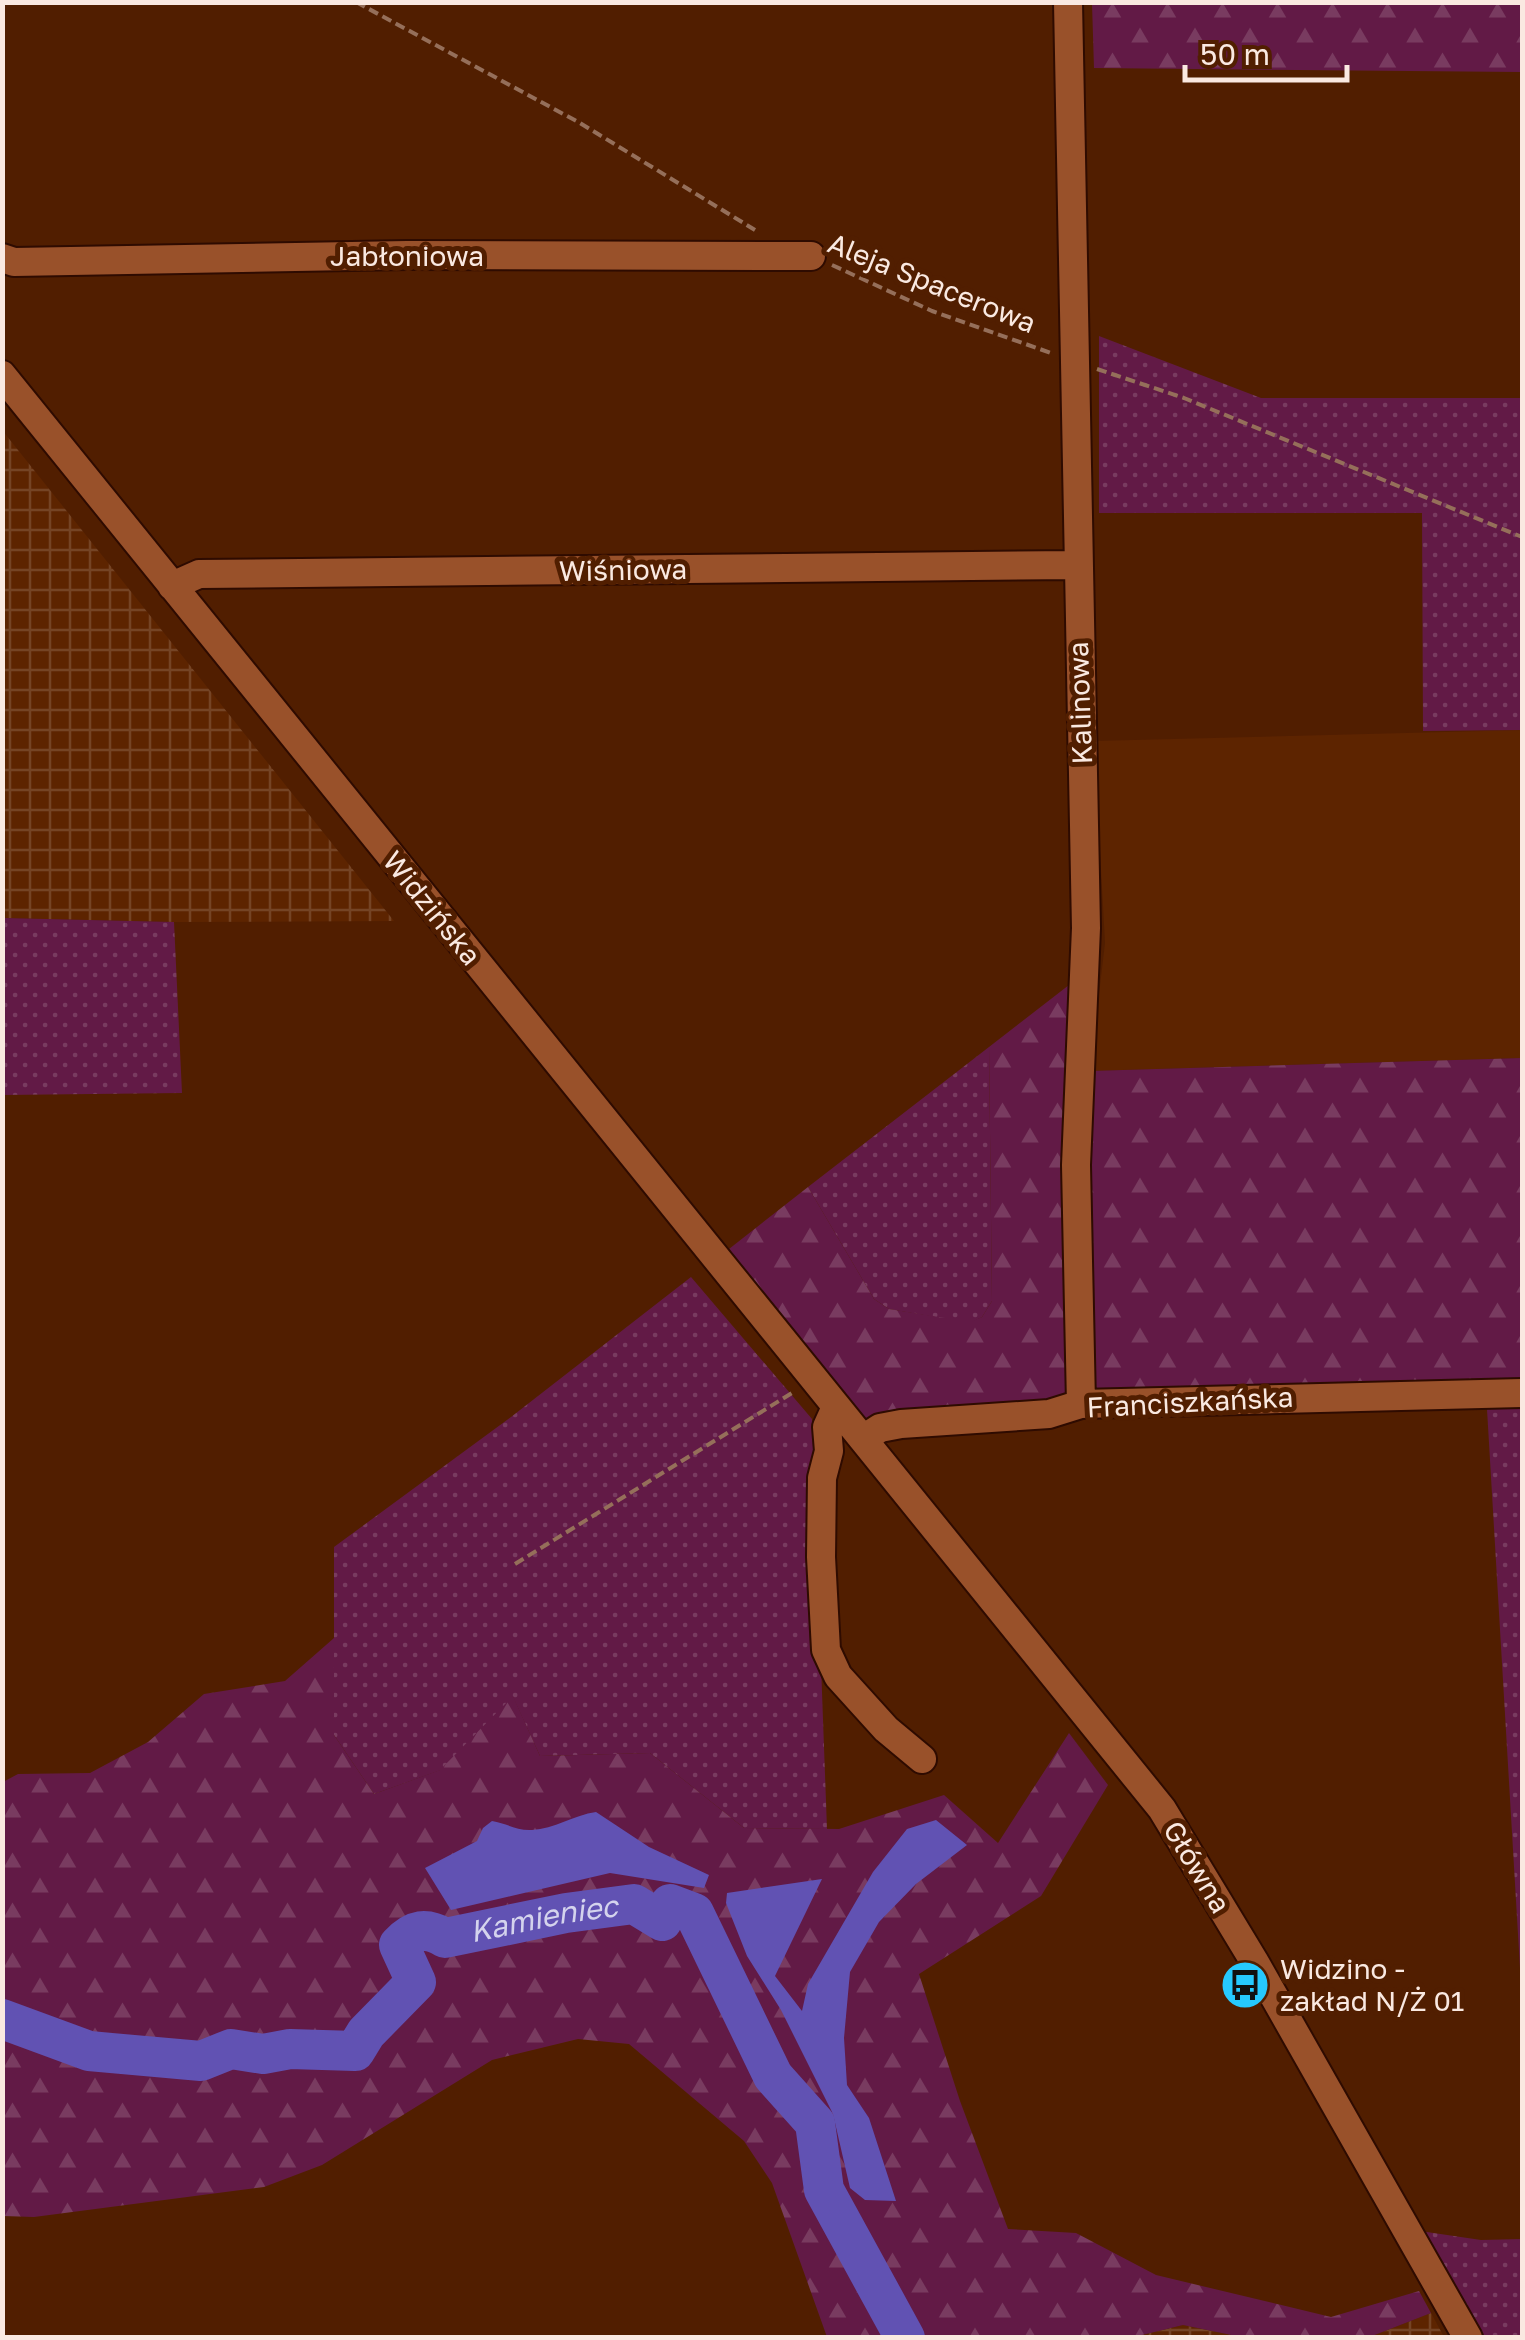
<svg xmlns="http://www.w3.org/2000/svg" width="1525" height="2340" viewBox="0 0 1525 2340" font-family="'Golos Text',sans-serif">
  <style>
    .built { fill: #5d2400 }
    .industrial { fill: url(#industrial-grid) }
    .grass { fill: url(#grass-dots) }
    .forest { fill: url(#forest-firs) }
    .water { fill: #6152b3 }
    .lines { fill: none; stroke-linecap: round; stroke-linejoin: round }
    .river { stroke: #6152b3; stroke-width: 40 }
    .minor-casing { stroke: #2e0b00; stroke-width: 32 }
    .path { stroke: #956f5a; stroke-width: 4; stroke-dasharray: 10 5; stroke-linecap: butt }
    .minor { stroke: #99512a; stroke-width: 28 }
    .labels { text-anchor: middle; stroke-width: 10; stroke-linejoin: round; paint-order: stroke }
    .street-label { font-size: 28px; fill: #fae9e1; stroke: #511e00 }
    .poi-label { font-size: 28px; fill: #fae9e1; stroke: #511e00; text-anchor: start }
    .water-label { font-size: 30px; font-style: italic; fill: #d4d3ed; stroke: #511e00 }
  </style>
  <defs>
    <pattern id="industrial-grid" width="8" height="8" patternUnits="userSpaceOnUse" patternTransform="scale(2.5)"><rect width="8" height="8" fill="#5d2400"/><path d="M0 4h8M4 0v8" fill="none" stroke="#754425"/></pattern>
    <pattern id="grass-dots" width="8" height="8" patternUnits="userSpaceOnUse" patternTransform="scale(2.5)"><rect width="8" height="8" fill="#621a46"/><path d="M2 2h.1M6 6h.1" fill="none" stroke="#793b60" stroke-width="1.8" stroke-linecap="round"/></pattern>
    <pattern id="forest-firs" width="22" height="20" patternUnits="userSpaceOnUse" patternTransform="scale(2.5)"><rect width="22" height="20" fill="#621a46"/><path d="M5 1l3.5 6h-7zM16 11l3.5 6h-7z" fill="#793b60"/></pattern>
  </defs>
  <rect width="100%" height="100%" fill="#511e00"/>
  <path class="built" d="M1522,730v328l-432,13 15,-128 -11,-202z"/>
  <path class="industrial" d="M2,430l392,491 -220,1 -171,-4z
    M1431,2313l13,24 -77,1z
    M1183,2325l58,12 -111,1z"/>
  <path class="grass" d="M1099,336l162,62h261v332l-99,1 -1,-218h-323z
    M3,918l171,4 8,171 -179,2z
    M989,1047l3,254 -10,16 -12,6 -81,-14 -15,-10 -66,-112z
    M691,1277l121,142 15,410 -83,-1 -94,-75 -110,3 -27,-59 -72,73 -67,24 -40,-59v-188l177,-130z
    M1522,1408v594l-35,-593z
    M1420,2231l61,9 41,-1v98h-37z"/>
  <path class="forest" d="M1092,3h430v69l-428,-4z
    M1069,985l-6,154 6,255 -13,8 -164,8 -26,12 -137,-173 79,-62 66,112 15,10 81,13 12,-5 10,-16 -3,-254z
    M1522,1058v324l-428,11 -4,-322z
    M334,1638v97l40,59 66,-24 73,-74 27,60 110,-3 94,75 95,1 105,-34 54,48 71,-110 39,52 -67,111 -122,78 41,127 48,128 68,4 80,42 175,42 88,-26 12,22 -64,25 -126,-1 -58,-12 -53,13 -303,-1 -55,-154 -28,-42 -115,-97 -51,-5 -86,21 -170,105 -58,22 -230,30 -31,-1v-434l15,-8 72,-1 58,-31 56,-48 81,-13z"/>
  <path class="water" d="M596,1812l53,35 60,28 -5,13 -94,-15 -159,37 -26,-42 52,-27 6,-13 9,-7c14,2 25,10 40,9 22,-1 42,-15 64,-18z
    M936,1820l31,25 -51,39 -37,38 -29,50 -6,66 3,47 22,33 27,83 -31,-1 -15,-12 -17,-74 -52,-104 -34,-54 -21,-53 1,-10 95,-14 -47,97 27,35 6,-27 65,-112 34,-43z"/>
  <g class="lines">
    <path class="river" id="s1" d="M2,2019l87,32 112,10 30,-12 32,5 27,-5 65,2 11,-18 50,-51 -17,-37c15,-16 27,-18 46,-7l121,-25 68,-9 28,17 8,-17 24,9 79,163 42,47 9,67 81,148"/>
    <g class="minor-casing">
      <path id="minor" d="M1068,2l18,926 -10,237 5,239
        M2,258l12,4 393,-7 404,1
        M2,375l1160,1434 92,152 214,377
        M172,586l27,-12 877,-9
        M836,1407l-9,20 2,24 -7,27 -1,79 5,93 12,26 48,53 36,30
        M863,1439l17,-11 21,-4 148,-10 32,-10 441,-11"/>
    </g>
    <path class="path" d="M356,2l224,121 175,107
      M832,265l100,46 119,42
      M1097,369l87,29 338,139
      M515,1564l277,-171"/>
    <use href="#minor" class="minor"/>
  </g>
  <defs>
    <g id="bus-disc" transform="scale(2.5)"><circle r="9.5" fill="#26c9fe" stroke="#511e00"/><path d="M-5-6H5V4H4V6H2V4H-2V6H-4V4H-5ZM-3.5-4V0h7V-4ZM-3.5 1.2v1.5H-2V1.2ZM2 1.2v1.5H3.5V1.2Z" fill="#111"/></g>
  </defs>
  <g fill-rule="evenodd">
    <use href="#bus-disc" x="1245" y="1985"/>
  </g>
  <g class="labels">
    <g class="street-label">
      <text x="407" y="266">Jabłoniowa</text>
      <text transform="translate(932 283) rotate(22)" y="10">Aleja Spacerowa</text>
      <text transform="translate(623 570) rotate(-1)" y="10">Wiśniowa</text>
      <text transform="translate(1080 703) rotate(-92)" y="10">Kalinowa</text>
      <text transform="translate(432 908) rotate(51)" y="10">Widzińska</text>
      <text transform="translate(1190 1402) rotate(-3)" y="10">Franciszkańska</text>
      <text transform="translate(1197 1867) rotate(59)" y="10">Główna</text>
    </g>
    <g class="poi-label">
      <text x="1280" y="1979">Widzino -<tspan x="1280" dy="32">zakład N/Ż 01</tspan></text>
    </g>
    <g class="water-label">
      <text dy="10" stroke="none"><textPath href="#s1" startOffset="648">Kamieniec</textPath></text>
    </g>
  </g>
  <rect width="1525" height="2340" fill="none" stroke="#fae9e1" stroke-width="10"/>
  <path d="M1185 65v15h162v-15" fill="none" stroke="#fae9e1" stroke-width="5"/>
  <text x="1200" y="65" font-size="30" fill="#fae9e1" stroke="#511e00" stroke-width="8" paint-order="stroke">50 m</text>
</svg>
